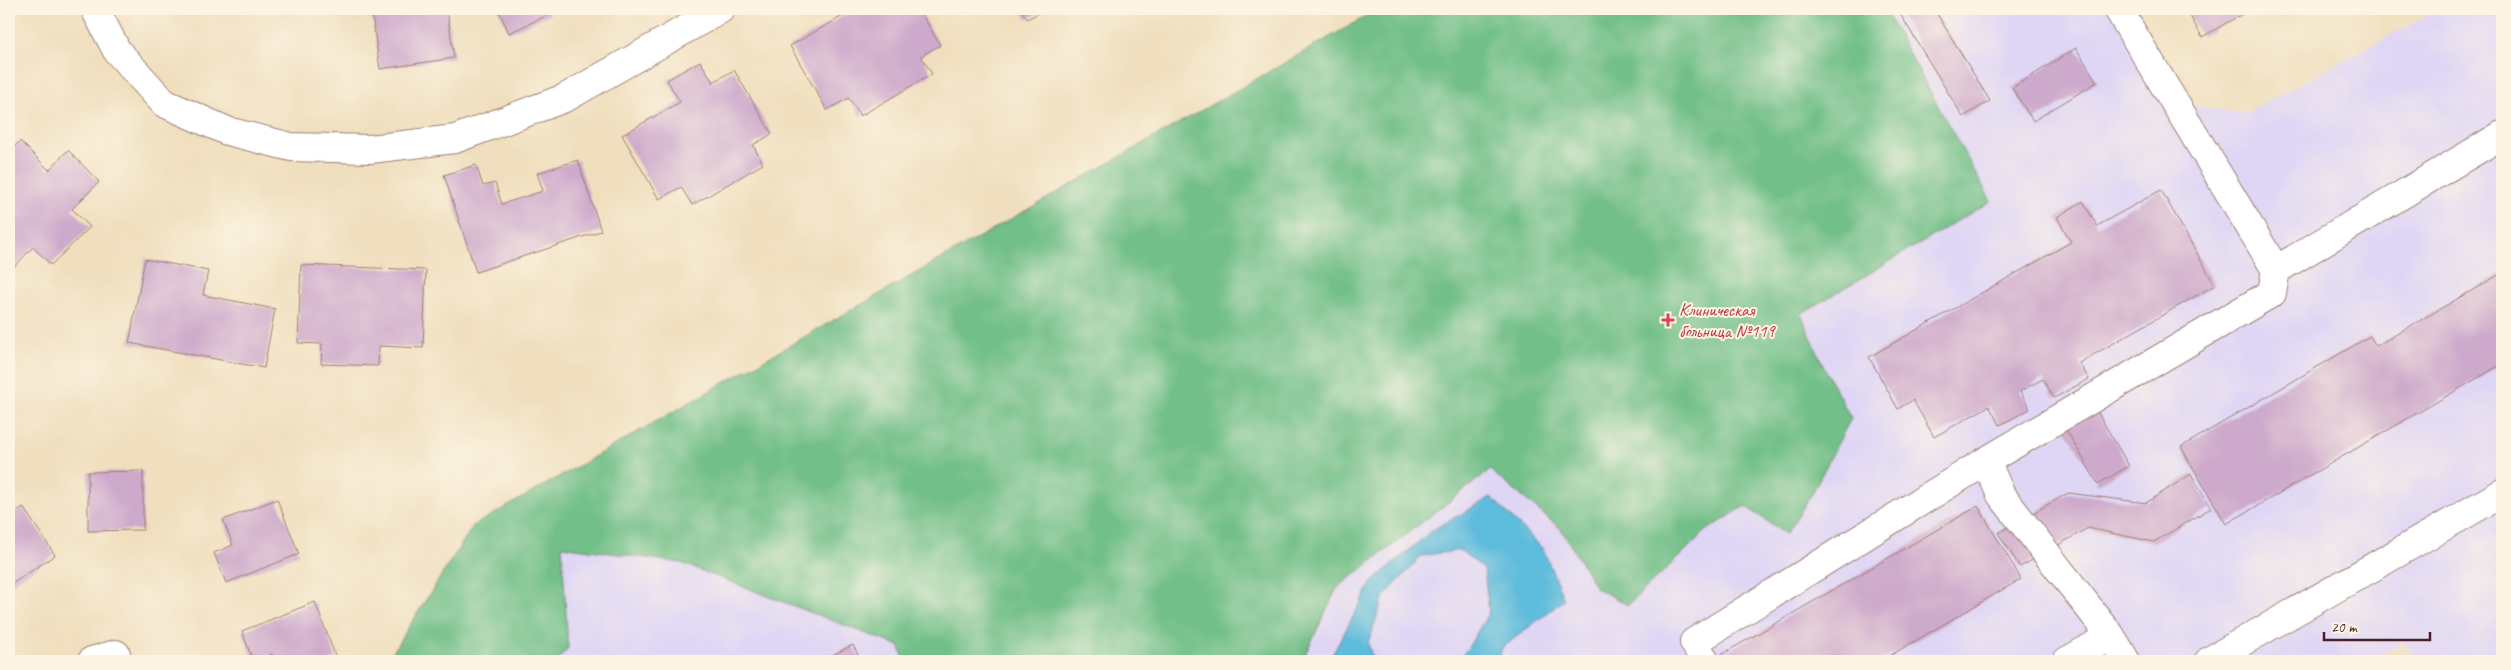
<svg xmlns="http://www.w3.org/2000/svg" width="2511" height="670" viewBox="0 0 2511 670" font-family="Caveat,sans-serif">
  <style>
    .built { fill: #dfd5f5 }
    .forest { fill: #72bf89; stroke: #5e6f5a }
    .water { fill: #5dbbdb; stroke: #546d83 }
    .building { fill: #cda9cb }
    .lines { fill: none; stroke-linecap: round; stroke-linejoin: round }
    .minor-casing { stroke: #9d7f74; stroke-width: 30 }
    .minor { stroke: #fff; stroke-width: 28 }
    .health-dot { fill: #e0444e; stroke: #fcf5e5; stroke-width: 2 }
    .labels { text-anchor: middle; stroke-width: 4; stroke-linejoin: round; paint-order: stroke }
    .health-label { font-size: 18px; fill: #be3a42; stroke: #fcf5e5; text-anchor: start }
  </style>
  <rect width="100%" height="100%" fill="#fcf5e5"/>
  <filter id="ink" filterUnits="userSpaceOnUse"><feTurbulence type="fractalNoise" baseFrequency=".02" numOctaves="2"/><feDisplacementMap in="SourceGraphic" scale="10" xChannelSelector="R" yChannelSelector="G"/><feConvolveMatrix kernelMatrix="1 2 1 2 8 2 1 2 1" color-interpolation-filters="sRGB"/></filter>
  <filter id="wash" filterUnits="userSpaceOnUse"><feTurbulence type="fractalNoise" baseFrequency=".0096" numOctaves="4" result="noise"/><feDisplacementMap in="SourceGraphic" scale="20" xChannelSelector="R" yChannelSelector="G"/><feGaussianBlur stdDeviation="1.12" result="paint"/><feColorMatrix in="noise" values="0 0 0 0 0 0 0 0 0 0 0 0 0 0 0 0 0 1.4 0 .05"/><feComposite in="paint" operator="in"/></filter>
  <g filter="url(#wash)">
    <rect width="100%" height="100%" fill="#f0dfbe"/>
    <path class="built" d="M1379,9h753l57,96 55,9 195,-105h63v652h-86l-12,-19 -35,19h-1982l86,-135z"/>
    <path class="forest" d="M1379,9h505l107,192 -190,113 25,58 25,46 -40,77 -25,39 -41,-28 -39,25 -78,74 -32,-17 -35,-59 -71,-59 -153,118 -35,73h-397l-6,-15 -218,-83 -119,-17 6,102 -11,13h-170l86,-135z"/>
    <path class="water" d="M1491,497l52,52 21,51 -62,48 -4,13h-43l13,-13 21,-36 -5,-43 -24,-19 -39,6 -38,42 -15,45 5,18h-44l43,-79 59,-51z"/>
    <g id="blocks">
      <path class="building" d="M371,9h76l7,49 -74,11z
        M498,9h50l2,5 -41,19z
        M855,9h64l21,36 -19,11 11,18 -72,42 -11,-18 -22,12 -37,-64z
        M1021,9h25l-19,10z
        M1897,9h37l56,92 -27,16z
        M2186,9h65l-49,28z
        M2076,48l21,34 -64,39 -21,-33z
        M700,61l13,21 21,-12 38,64 -19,11 10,19 -71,41 -11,-18 -22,12 -37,-64 58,-33 -13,-22z
        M20,141l29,29 19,-20 31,32 -27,27 18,18 -39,38 -18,-18 -24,25v-120z
        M578,160l23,71 -125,41 -32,-97 32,-10 7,21 12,-3 7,21 41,-13 -6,-18z
        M2161,190l54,95 -136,78 10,16 -35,19 -11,-19 -23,12 10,18 -30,16 -11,-19 -55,31 -21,-37 -15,9 -29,-52 202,-115 -14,-25 26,-16 14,25z
        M145,259l63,12 -5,24 72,14 -11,59 -135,-25z
        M301,265l125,5 -3,78 -44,-2 -1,20 -57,-2 1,-20 -24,-1z
        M2502,273v91l-276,160 -45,-77 189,-111 6,10z
        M2095,408l34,58 -31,18 -34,-58z
        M143,471v59l-55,1v-59z
        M2191,474l20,34 -57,34 -66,-14 -68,39 -22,-34 70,-40 78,10z
        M277,499l22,55 -73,29 -12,-30 19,-8 -10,-25z
        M1978,506l43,73 -140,82h-165l-2,-2z
        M23,507l32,48 -46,31v-69z
        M315,602l21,56 -7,3h-54l-3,-7 -19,7 -11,-30z
        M853,645l8,16h-41z"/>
    </g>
  </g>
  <g filter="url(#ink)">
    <use href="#blocks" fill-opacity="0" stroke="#9d7f74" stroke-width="1"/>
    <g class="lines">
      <g class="minor-casing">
        <path id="minor" d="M95,9l22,42 47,52 63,28 64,16 79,2 85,-10 110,-41 156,-89
          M2118,9l158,261 226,-135
          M1986,461l15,34 110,141
          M92,661l24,-7
          M1705,661l-11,-19 292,-181 286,-168 4,-23
          M2067,661l44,-25 15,25
          M2209,661l293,-168"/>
      </g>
      <use href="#minor" class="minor"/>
    </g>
  </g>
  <path class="health-dot" d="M1665.5 312.5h5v5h5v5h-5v5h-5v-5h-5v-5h5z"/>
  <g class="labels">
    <g class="health-label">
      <text x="1679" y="316">Клиническая<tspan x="1679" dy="21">больница №119</tspan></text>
    </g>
  </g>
  <rect width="2511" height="670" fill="none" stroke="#fcf5e5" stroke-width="30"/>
  <path d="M2324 632v8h106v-8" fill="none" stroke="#4a1f2b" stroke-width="2.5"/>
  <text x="2331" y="632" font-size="15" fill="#4a1f2b" stroke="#fcf5e5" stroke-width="4" paint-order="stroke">20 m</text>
</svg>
